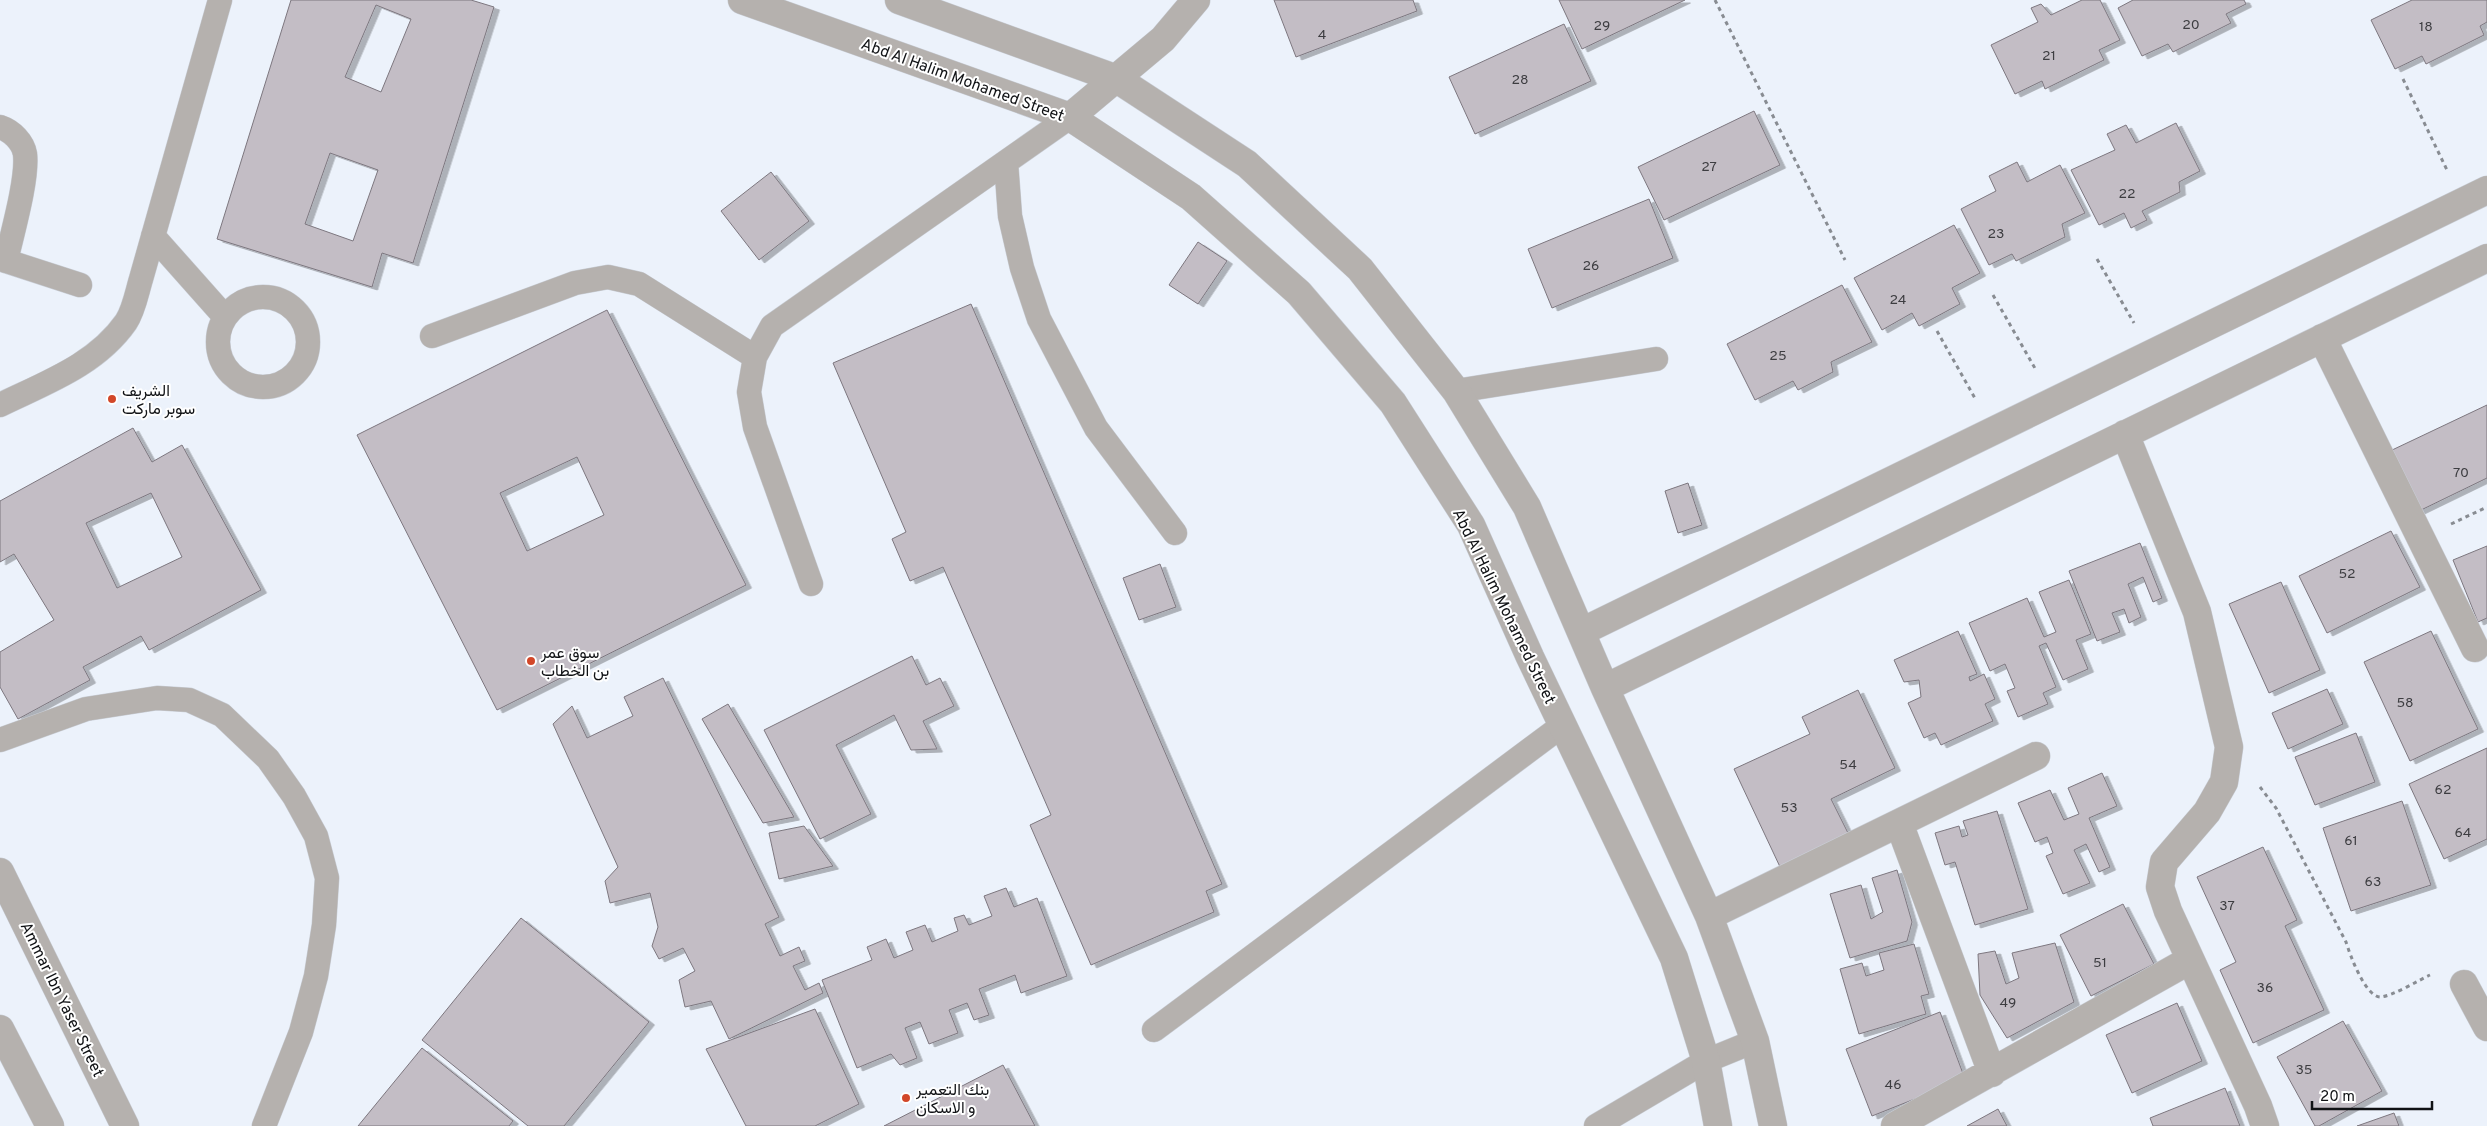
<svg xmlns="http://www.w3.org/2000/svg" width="2487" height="1126" viewBox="0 0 2487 1126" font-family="Overpass,Vazirmatn,sans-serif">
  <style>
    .building { fill: #c3bdc5; stroke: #7d777f; fill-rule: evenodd; filter: url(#shadow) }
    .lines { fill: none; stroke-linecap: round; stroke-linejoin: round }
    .service-casing { stroke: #c9ced6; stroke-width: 25 }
    .minor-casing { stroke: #c9ced6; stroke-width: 29 }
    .tertiary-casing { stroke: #c9ced6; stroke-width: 29 }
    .path { stroke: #888c92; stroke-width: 3; stroke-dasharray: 4 4; stroke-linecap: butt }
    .service { stroke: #b5b1ae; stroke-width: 24 }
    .minor { stroke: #b5b1ae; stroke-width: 28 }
    .tertiary { stroke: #b5b1ae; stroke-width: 28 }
    .poi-dot { fill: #d24729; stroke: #fff; stroke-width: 2 }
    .labels { text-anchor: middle; stroke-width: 4; stroke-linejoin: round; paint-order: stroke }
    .number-label { font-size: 14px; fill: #3d3d41 }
    .street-label { font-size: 16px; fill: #101215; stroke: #fff }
    .poi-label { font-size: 16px; fill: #101215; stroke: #fff; text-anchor: start }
  </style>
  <defs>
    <filter id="shadow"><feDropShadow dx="5.5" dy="3" stdDeviation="0" flood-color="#0004"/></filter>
  </defs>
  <rect width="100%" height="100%" fill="#ecf2fb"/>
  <path class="building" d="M291,0h180l23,7 -81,256 -31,-10 -10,34 -155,-48zM376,5l35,14 -30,73 -36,-15zM330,153l48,17 -25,71 -48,-17z
    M1274,0h139l4,11 -121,46z
    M1559,0h126l-103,49z
    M2082,0h18l20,40 -21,10 5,10 -59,29 -3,-8 -27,13 -24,-49 47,-23 -7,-14 10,-4 10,11z
    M2133,0h111l2,4 -20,10 5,9 -58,29 -5,-8 -26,12 -24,-48z
    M2412,0h75v22l-7,4 4,9 -58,29 -4,-8 -27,13 -24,-49z
    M1564,24l27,57 -116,53 -26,-57z
    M1754,111l26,54 -116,55 -26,-53z
    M2176,123l24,48 -21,11 1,10 -38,19 5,9 -16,8 -7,-15 -25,12 -28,-55 44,-20 -8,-16 19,-9 10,18z
    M2017,162l10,20 33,-17 25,48 -23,11 3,13 -49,24 -4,-7 -23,11 -28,-56 35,-18 -7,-15z
    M771,172l38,49 -50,39 -38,-49z
    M1649,199l24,59 -121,50 -24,-59z
    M1954,225l26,48 -28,15 8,16 -41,22 -7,-13 -30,17 -28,-52z
    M1198,242l29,19 -29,43 -29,-19z
    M1842,285l30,57 -41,20 2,10 -35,18 -5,-9 -38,19 -28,-56z
    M971,304l251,580 -16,7 8,21 -123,53 -61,-140 21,-10 -108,-248 -33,14 -18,-42 14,-7 -73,-169z
    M607,310l139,275 -249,125 -140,-275zM577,457l27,58 -77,36 -27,-58z
    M2487,405v73l-68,33 -29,-60z
    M133,428l19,34 30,-17 79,145 -112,60 -8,-14 -58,31 7,13 -72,39 -18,-32v-35l54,-32 -40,-66 -14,8v-61zM151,493l31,64 -65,31 -31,-65z
    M1688,483l14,42 -24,8 -13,-42z
    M2391,531l29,56 -93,46 -28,-57z
    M2140,543l22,55 -9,4 -10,-25 -15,7 13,33 -12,6 -5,-14 -12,4 8,19 -23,9 -28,-70z
    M2487,546v72l-9,4 -25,-62z
    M1160,564l16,43 -37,13 -16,-42z
    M2069,580l22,54 -15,6 12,29 -25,11 -17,-37 -7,3 17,41 -13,6 5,11 -30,13 -11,-26 8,-3 -10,-24 -15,7 -21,-48 58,-25 17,39 12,-5 -17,-40z
    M2281,582l39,88 -51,23 -40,-89z
    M1958,631l19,43 -8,3 1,4 14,-7 11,25 -10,5 8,17 -52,24 -6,-12 -11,5 -16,-35 13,-6 -2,-17 -15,2 -10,-22z
    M2431,631l47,98 -68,32 -46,-99z
    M912,656l14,29 14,-7 14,28 -31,15 14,28 -26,1 -17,-35 -58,30 35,69 -51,25 -56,-109z
    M663,678l116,239 -14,7 15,32 19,-9 6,14 -12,5 12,24 14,-7 4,10 -94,46 -18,-38 -26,6 -6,-27 16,-9 -12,-23 -24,11 -7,-13 6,-19 -8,-34 -40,10 -5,-22 13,-14 -65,-143 19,-18 15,32 46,-22 -9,-19z
    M2327,689l16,35 -55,25 -16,-36z
    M1858,690l37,78 -64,31 19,38 -69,32 -47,-100 76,-35 -8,-17z
    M728,704l66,113 -31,6 -61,-104z
    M2356,733l19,49 -60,23 -20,-48z
    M2487,748v91l-43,20 -35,-75z
    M2102,773l15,33 -28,12 21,49 -11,5 -13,-28 -12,6 16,33 -27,11 -17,-38 7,-3 -6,-16 -12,5 -17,-39 32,-13 14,30 15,-6 -11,-26z
    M2402,801l29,84 -80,26 -28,-83z
    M1997,811l31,98 -53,16 -20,-63 -10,3 -10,-32 24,-7 3,11 6,-2 -5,-14z
    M804,826l29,40 -54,13 -10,-46z
    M2263,847l34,73 -12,6 39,84 -71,33 -33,-73 16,-8 -39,-85z
    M1897,870l15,52 -5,19 -57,17 -20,-64 31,-9 10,34 12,-7 -11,-34z
    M1006,888l8,19 23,-9 30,78 -46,17 -6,-18 -36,14 10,26 -15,5 -7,-17 -18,7 9,23 -29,11 -9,-22 -15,6 12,30 -17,7 -9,-11 -34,14 -35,-88 50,-20 -5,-13 19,-8 8,19 19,-8 -7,-18 19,-7 7,17 26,-11 -4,-13 10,-3 5,10 23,-9 -8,-20z
    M2123,904l31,60 -63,32 -31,-61z
    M521,918l128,104 -85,104h-36l-106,-86z
    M2055,943l19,59 -67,36 -27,-43 -2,-41 17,-3 11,33 13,-6 -7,-25z
    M1914,944l15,50 -8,2 5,18 -67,20 -19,-65 22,-6 4,13 18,-6 -5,-17z
    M2177,1003l25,58 -70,32 -26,-58z
    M815,1009l44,95 -44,22h-69l-40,-77z
    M1940,1012l25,67 -93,37 -26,-67z
    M2343,1021l39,70 -63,35h-4l-38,-69z
    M422,1048l91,73 -4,5h-151z
    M1003,1065l32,61h-151z
    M2225,1088l15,38h-87l-3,-8z
    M1998,1109l9,17h-40z
    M2394,1113l5,13h-42z"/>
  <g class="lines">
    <g class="service-casing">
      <path id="service" d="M0,127c12,4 23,15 25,27 3,25 -13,80 -19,107
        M1006,162l4,54 12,52 17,51 57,109 79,105
        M153,236l72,81
        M0,259l80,26
        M218 342a45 45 0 1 1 90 0a45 45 0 1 1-90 0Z
        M432,336l143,-53 33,-6 31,7 116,73
        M1456,391l200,-32
        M0,405c45,-22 96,-40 126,-83 8,-12 11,-30 15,-43l79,-279
        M811,584l-56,-157 -6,-35 6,-35 17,-31 298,-209
        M0,740l86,-31 71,-11 32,2 33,15 46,44 26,37 22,40 11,42 -3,47 -8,51 -15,56 -37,94
        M1154,1030l409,-305
        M1596,1126l110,-65 49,-20"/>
    </g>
    <g class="minor-casing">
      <path id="minor" d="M742,0l328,117 121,80 108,96 94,110 78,122 59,132 144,301 32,103 12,65
        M899,0l218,79 130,85 113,105 96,122 71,116 78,181 104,228 46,125 18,85
        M1070,117l93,-78 33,-39
        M2322,338l153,310
        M2125,434l72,178 32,135 -5,35 -17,30 -43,50 -4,25 8,24 90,195 7,20
        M1581,632l906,-442
        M1605,688l882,-430
        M1899,823l93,250
        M1709,916l327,-160
        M2464,984l23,43
        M1895,1126l295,-166"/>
    </g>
    <g class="tertiary-casing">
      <path id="tertiary" d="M0,872l125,254
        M0,1029l50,97"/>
    </g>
    <path class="path" d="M1715,0l130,260
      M2403,79l44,91
      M2097,259l37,64
      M1993,295l43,75
      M1937,331l39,69
      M2451,524l36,-17
      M2260,787l16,21 70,134c4,13 19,54 34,55 11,0 39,-17 50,-22"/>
    <use href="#service" class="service"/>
    <use href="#minor" class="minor"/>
    <use href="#tertiary" class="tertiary"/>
  </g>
  <g class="poi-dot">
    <circle cx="112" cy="399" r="5"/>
    <circle cx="531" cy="661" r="5"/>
    <circle cx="906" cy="1098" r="5"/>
  </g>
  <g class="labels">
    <g class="number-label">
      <text x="2191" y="29">20</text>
      <text x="1602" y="30">29</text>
      <text x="2426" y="31">18</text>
      <text x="1322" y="39">4</text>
      <text x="2049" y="60">21</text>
      <text x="1520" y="84">28</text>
      <text x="1709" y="171">27</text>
      <text x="2127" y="198">22</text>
      <text x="1996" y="238">23</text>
      <text x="1591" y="270">26</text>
      <text x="1898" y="304">24</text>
      <text x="1778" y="360">25</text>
      <text x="2461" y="477">70</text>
      <text x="2347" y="578">52</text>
      <text x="2405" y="707">58</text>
      <text x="1848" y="769">54</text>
      <text x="2443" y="794">62</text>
      <text x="1789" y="812">53</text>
      <text x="2463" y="837">64</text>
      <text x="2351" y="845">61</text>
      <text x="2373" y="886">63</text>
      <text x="2227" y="910">37</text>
      <text x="2100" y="967">51</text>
      <text x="2265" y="992">36</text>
      <text x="2008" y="1007">49</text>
      <text x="2304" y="1074">35</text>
      <text x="1893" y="1089">46</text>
    </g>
    <g class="street-label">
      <text transform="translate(963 79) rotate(20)" y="6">Abd Al Halim Mohamed Street</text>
      <text transform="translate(1505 606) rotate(64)" y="6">Abd Al Halim Mohamed Street</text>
      <text transform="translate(63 999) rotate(64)" y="6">Ammar Ibn Yaser Street</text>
    </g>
    <g class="poi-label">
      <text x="122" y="396">الشريف<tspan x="122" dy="18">سوبر ماركت</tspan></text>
      <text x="541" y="658">سوق عمر<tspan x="541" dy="18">بن الخطاب</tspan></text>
      <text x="916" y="1095">بنك التعمير<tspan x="916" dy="18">و الاسكان</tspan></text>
    </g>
  </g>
  <path d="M2312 1101v8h120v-8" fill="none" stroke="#101215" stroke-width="2.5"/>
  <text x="2320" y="1101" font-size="15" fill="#101215" stroke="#ffffff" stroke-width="4" paint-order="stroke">20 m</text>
</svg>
